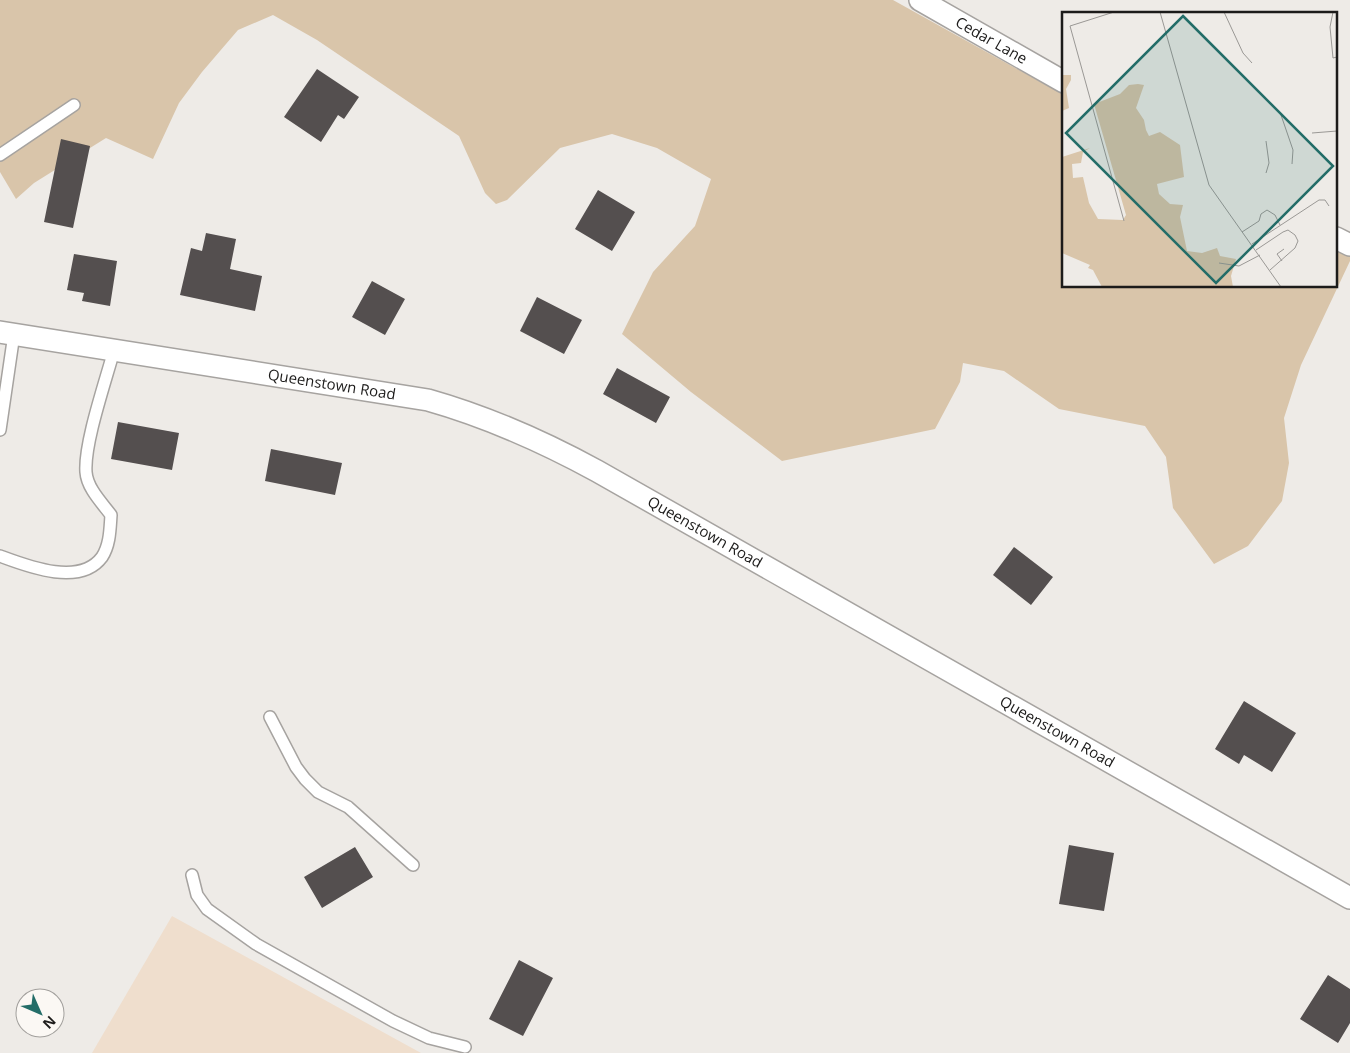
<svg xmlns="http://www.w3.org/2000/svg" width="1350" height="1053" viewBox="0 0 1350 1053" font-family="'Open Sans',sans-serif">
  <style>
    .commercial { fill: #efdecd }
    .green { fill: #d9c5aa }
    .building { fill: #544f4f }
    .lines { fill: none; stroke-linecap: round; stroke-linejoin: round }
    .lane-casing { stroke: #a6a3a0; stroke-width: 14 }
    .street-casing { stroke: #a6a3a0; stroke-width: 24 }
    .lane { stroke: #fff; stroke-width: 11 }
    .street { stroke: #fff; stroke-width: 21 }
    .labels { text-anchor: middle; stroke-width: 5; stroke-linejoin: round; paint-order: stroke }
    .street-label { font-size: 15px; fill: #1c1b1a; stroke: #fbf8f4 }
    .inset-road { fill: none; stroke: #9a9895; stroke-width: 1 }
    .view { fill: #236d68; fill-opacity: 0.15; stroke: #236d68; stroke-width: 2.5 }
    .inset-edge { fill: none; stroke: #1c1b1a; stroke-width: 2.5 }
  </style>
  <rect width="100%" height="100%" fill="#eeebe7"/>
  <path class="commercial" d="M172,916l249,137h-329z"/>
  <path class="green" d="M0,0h893l171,95v191h272v-40l14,8v7l-49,104 -17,53 5,45 -7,38 -34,45 -34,18 -41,-56 -7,-51 -21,-31 -86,-17 -55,-38 -41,-8 -3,19 -25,47 -153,32 -91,-69 -69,-58 31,-62 42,-46 16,-47 -54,-31 -45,-14 -52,14 -53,52 -11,4 -11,-11 -26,-57 -142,-96 -44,-25 -35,15 -36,42 -23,31 -26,56 -47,-21 -72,45 -18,16 -16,-27z"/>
  <path class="building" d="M317,69l42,28 -15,22 -6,-4 -17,27 -37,-25z
    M61,139l29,7 -17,82 -29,-6z
    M598,190l37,22 -23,39 -37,-22z
    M206,233l30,6 -6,30 32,7 -7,35 -75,-16 11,-47 11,3z
    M74,254l43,7 -7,45 -28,-5 2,-8 -17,-3z
    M372,281l33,18 -20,36 -33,-18z
    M537,297l45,23 -18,34 -44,-23z
    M617,368l53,29 -14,26 -53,-29z
    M118,422l61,11 -7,37 -61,-11z
    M271,449l71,14 -7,32 -70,-14z
    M1014,547l39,30 -22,28 -38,-30z
    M1244,701l52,32 -24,39 -28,-17 -5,9 -24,-15z
    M1069,845l45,8 -10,58 -45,-7z
    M355,847l18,30 -51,31 -18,-31z
    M519,960l34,18 -30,58 -34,-17z
    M1328,975l22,14v34l-12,20 -38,-24z"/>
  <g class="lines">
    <g class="lane-casing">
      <path id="lane" d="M0,155l74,-50
        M0,430l14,-96
        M0,556c27,10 80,31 102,1 8,-12 8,-28 9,-42 -9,-12 -24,-27 -25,-43 -2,-29 20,-92 28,-122
        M270,717l26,50 9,12 13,13 30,15 65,58
        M192,875l5,20 10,14 49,35 137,77 36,17 36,9"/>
    </g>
    <g class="street-casing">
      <g id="street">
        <path id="s1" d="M920,0l144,82"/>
        <path d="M1336,238l14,7"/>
        <path id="s2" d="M0,332l428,68c60,17 114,41 169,71l753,427"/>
      </g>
    </g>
    <use href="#lane" class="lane"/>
    <use href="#street" class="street"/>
  </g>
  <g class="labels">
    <g class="street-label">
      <text dy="5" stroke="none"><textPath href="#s1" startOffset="82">Cedar Lane</textPath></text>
      <text dy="5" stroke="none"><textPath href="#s2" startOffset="336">Queenstown Road</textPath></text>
      <text dy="5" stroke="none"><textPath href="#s2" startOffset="741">Queenstown Road</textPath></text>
      <text dy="5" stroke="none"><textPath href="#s2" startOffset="1146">Queenstown Road</textPath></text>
    </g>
  </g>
  <g transform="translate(1062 12)">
    <rect width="275" height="275" fill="#eeebe7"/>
    <path d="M0,63h9v5l-5,9 3,19 -7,3zM76,72l6,1 -8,23 8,12 2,10 3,6 11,-4 20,13 4,32 -27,7 2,10 11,10 13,1 -3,12 7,34 15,2 15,-5 3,8 16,3 -5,17 2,11h-131l-9,-17 -5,-2 2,-3 -28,-12v-96l28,-9 -7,4 -2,11 -9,1 1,14 10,-1 6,26 9,16 25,1 3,-5 -32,-111 26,-10 9,-9z" fill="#d9c5aa"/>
    <path class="inset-road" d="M52,0l-44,14 54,195M98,0l49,173 72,102M162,0l19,41 9,10M271,0l-3,15 3,31 4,-1M219,103l12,35 -1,14M250,121l25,-2M204,161l3,-10 -3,-22M180,220l17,-11 2,-7 6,-4 8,5 5,10M190,232l67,-44h6l4,6M194,238l27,-18 5,-2 7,5 3,6 -3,7 -25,22M220,249l-5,-7 7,-5M157,251l20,3 21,-11"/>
    <path class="view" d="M121,4l150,150 -117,117 -150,-150z"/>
    <rect width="275" height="275" class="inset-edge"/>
  </g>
  <g transform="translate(40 1013) rotate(135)"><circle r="24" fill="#fbf8f4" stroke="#a2a09d"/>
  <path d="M0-4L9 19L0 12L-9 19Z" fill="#236d68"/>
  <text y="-8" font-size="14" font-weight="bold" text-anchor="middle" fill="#1c1b1a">N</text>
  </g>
</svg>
